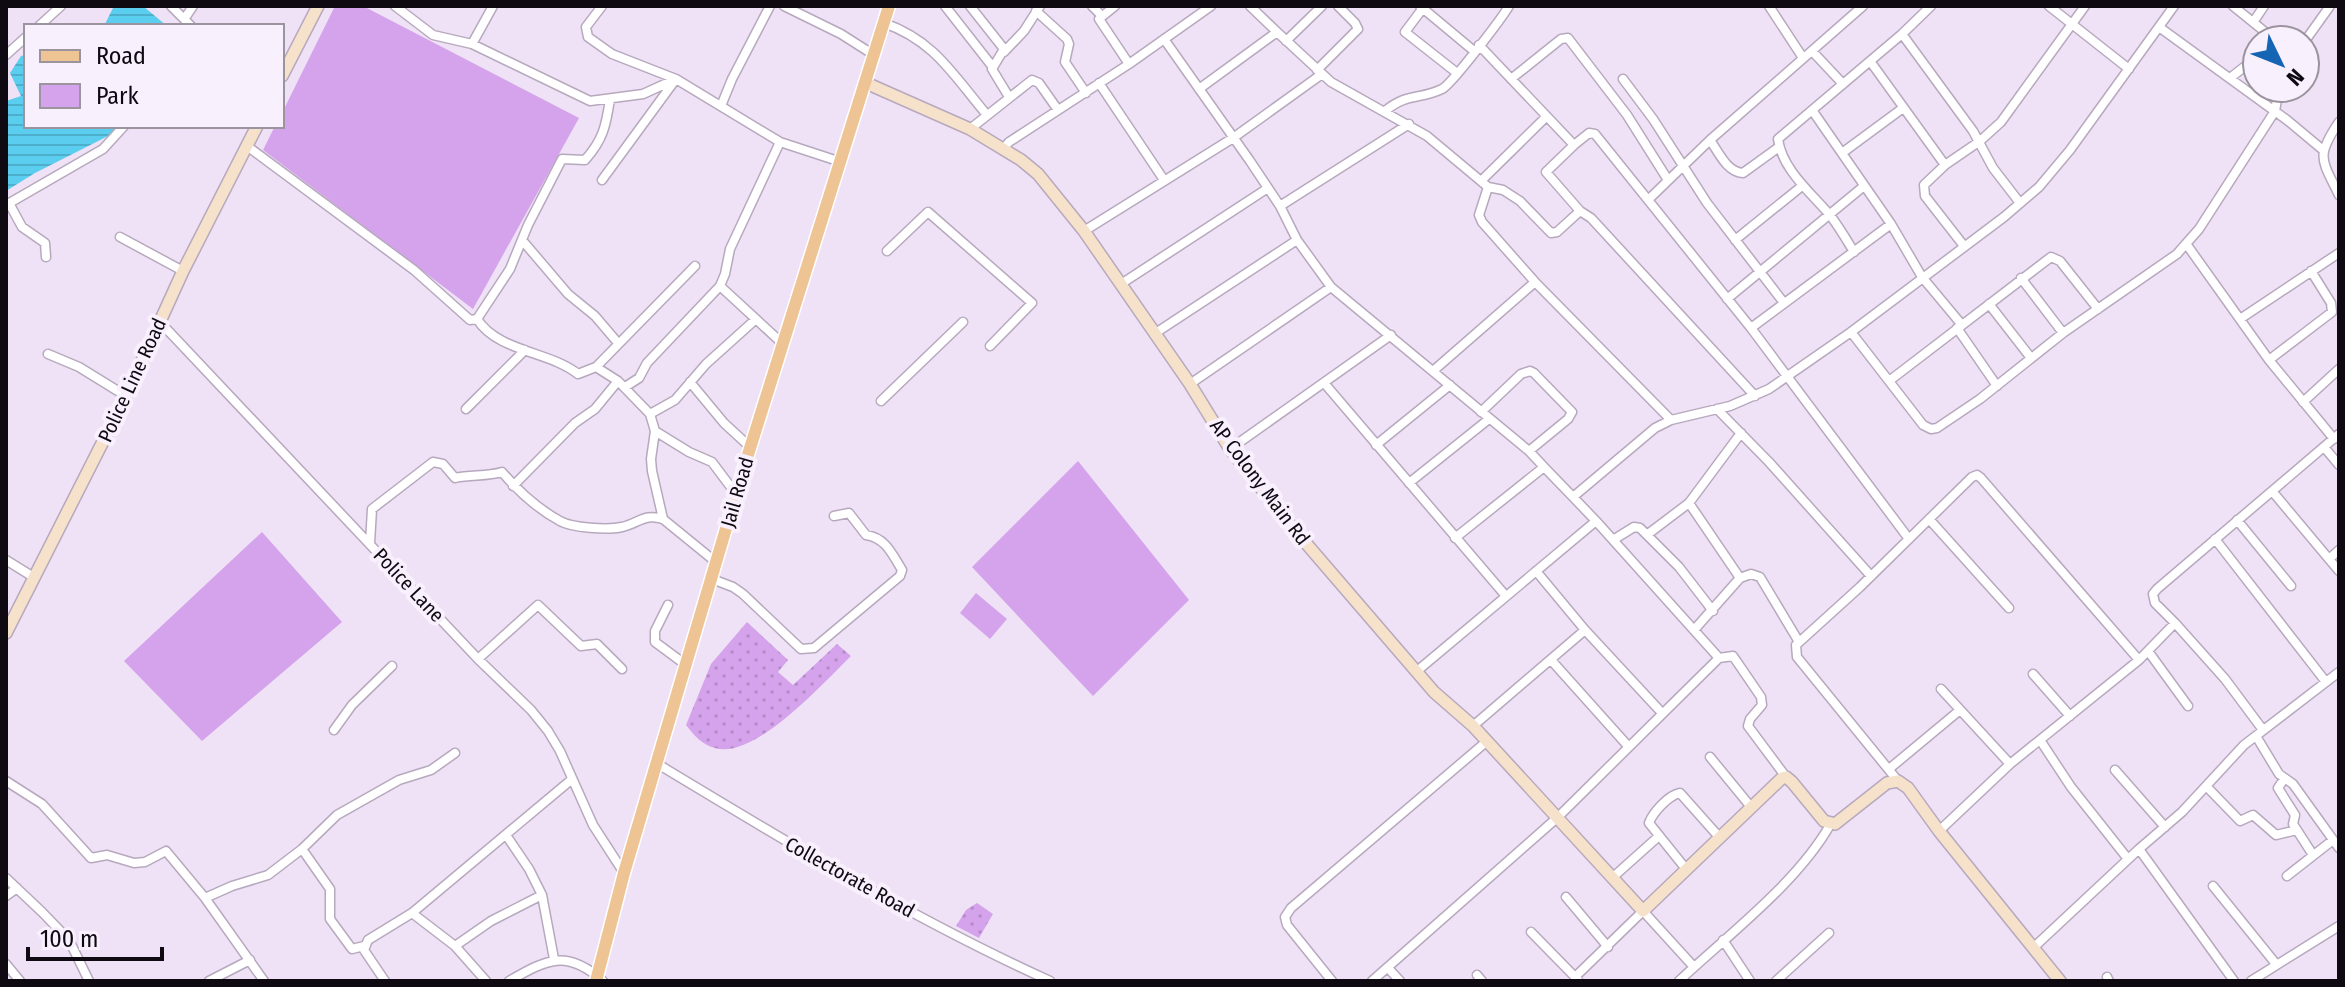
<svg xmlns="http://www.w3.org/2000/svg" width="2345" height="987" viewBox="0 0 2345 987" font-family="'Fira Sans Condensed',sans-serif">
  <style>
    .grass { fill: url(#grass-dots) }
    .park { fill: #d4a3eb }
    .water { fill: url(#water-rules) }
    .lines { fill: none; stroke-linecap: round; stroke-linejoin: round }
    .street-casing { stroke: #b7a9bd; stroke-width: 11 }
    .secondary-casing { stroke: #b7a9bd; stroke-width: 14 }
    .primary-casing { stroke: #fff; stroke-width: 15 }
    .street { stroke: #fff; stroke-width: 8 }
    .secondary { stroke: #f6e1ca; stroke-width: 11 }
    .primary { stroke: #eec495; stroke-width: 12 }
    .labels { text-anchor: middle; stroke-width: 8; stroke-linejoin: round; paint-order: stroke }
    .street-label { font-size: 20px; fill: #0f0a11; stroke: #f9f0fd }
  </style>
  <defs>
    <pattern id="grass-dots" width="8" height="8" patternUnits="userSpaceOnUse" patternTransform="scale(2)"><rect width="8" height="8" fill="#d4a3eb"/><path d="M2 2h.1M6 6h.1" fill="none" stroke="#b58bc8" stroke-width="1.8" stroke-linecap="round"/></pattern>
    <pattern id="water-rules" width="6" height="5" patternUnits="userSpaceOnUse" patternTransform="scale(2)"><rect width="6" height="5" fill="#5bcdef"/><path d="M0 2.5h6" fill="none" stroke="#4eafcc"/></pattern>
  </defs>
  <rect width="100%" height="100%" fill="#efe1f6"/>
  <path class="grass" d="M747,622l41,38 -10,12 15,13 44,-41 14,12c-27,26 -96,104 -136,92 -13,-3 -21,-13 -29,-23l25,-61z
    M977,903l16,11 -14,24 -23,-12 10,-16z"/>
  <path class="park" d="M335,6h28l216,112 -106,191 -210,-159 12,-24h7v-13z
    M1078,461l111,139 -96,96 -121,-129z
    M262,532l80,90 -140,119 -78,-80z
    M976,593l31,26 -17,20 -30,-26z"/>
  <path class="water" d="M114,6h29l24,20h-63z
    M26,55v71h92l-6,8 -77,39 -29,18v-90l15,-5 -11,-23 11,-17z"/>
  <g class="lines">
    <g class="street-casing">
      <path id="street" d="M171,6l20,20
        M395,6l38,29 39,9 118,57 53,-7 33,-15 104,63 61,20
        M784,6l57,28 33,21
        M945,6l47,60
        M970,6l34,43 -12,20 17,28
        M1092,6l9,9
        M1115,6l-16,13 30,45
        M1250,6l27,26
        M1420,6l54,45
        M1769,6l34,52
        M2049,6l80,63
        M2233,6l42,34
        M1423,8l-18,24 52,41
        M1036,11l31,28 2,5 -4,18 21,31
        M185,18l8,-12
        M2254,21l10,-15
        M884,23c51,18 69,52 103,92
        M39,26l22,-20
        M2159,27l128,93 36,30
        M1902,34l71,97 20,37 27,35
        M1164,39l86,122 30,45 17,34 34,47 198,164 15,16
        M1286,41l36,-35
        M2305,41l25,-35
        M472,44l21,-38
        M1479,45l95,100 -28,27 34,39
        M1812,51l31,33
        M1004,52l20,-21 16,-25
        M6,55l20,-18
        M1870,61l75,104
        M1317,70l41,-41 -3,-6 -17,-17
        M2230,78l27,-21
        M1511,79l50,-40 7,-1 59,77 41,65
        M1623,79l30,40 54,84 77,100
        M1099,83l65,97
        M1199,89l78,-57 54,50 96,54 61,51 15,3 17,11 31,32 6,-1 23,-21 11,7 164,178
        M721,106l11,-27 38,-73
        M1812,110l79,114 31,53 40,48
        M1385,111c24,-19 34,-11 57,-22 9,-4 60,-71 67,-83
        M2339,122c-24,35 -17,38 0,73
        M970,129l62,-49 7,3 19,27
        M1710,140c9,13 17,32 33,33l36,-26
        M1574,145l15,-12 6,1 156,194 158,211
        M247,146l167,124 56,50 7,-1c21,33 72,32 101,55l18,-7 22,14 32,33 5,17 -4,28 1,12 11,48
        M1003,149l6,-7 120,-78 82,-58
        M1842,153l61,-45
        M602,180l74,-101 -64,-25 -24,-17 -2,-10 16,-21
        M1482,180l64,-63
        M1488,187l-9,28 3,7 53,60 136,138
        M1648,200l62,-60 153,-134
        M9,203l13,24 23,16 1,14
        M6,205l97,-56 21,-23
        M1280,206l129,-82
        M1084,231l149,-93 89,-64
        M120,237l63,34
        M522,240l46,54 27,22 23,27
        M1735,240l67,-54
        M2187,245l82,115 65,79
        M1964,246l-39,-50 -1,-11 21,-20 35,-24 21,-19 84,-116
        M887,251l41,-39 104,91 -42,43
        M1854,252c-8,-13 -16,-27 -25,-38 -19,-22 -47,-45 -51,-75l124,-105 29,-28
        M2021,278l42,55
        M1121,284l147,-96
        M720,286l63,58
        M1727,299l137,-113
        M1989,304l42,54
        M477,319l33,-50 18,-44 34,-66 23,1c18,-20 21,-34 25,-61
        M2240,319l99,-66
        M160,322l318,337 53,51 17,21 12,20 33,74 31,48
        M1751,328l140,-104
        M1957,328l40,58
        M1851,332l72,93 8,4 6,-1 43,-29 83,-66 114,-79 22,-25 76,-118 4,-23
        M1154,334l143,-94
        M48,354l31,13 47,29
        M2269,360l63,-48 -1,-9 -20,-32
        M596,367l99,-101
        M1433,371l102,-89
        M1889,381l162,-124 9,4 38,48
        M690,382l34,41 26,24
        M1190,384l141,-97
        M1325,384l180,211
        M625,387l14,-9 8,-15 73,-77 5,-12 5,-25 50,-107
        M881,401l82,-79
        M2303,402l36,-33
        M466,409l59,-59
        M1717,409l52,53 102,114
        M1481,412l40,-38 9,-3 4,2 38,39 -4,7 -39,32
        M650,414l25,-14 31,-36 50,-45
        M655,431l34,21 23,10 24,32
        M1376,445l74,-60
        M2324,447l15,18
        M1230,449l161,-114
        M1409,483l80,-64
        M513,486l62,-63 20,-14 23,-28
        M2272,491l67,80
        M1689,503l51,75 11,-4 9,3 39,65
        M1929,519l80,89
        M2237,520l54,66
        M1596,521l123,137
        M1648,534l41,-31 52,-70
        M1455,538l89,-71 29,30
        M2215,539l111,143
        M1613,540l21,-13 6,1 39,39 34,44
        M370,543l2,-34 61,-47 10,2 12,14c16,-4 31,-1 47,-6 16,19 36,37 58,49 12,7 48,9 62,6 17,-4 23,-14 41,-8l54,44
        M2329,559l10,-9
        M6,560l29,18
        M1536,571l49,59 77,83
        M712,579l21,8 10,7 58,55 13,-1 86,-72 2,-6c-10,-16 -16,-32 -36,-35l-17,-22 -15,3
        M668,605l-13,26v11l31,23
        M2175,623l50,56 38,51
        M1694,630l46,-52
        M2148,651l40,55
        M478,659l60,-54 43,41 16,-2 25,25
        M1551,660l77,86
        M1417,671l179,-150 -23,-24 82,-69 16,-8 59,-14 39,-17 82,-57 153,-115 35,-30 31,-37 104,-144
        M2033,674l37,42
        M1941,689l69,75
        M1473,726l112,-96
        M334,730l18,-25 40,-39
        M2256,736l23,38 14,10 46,64
        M2040,740l31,47 57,72
        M1710,757l41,50
        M656,763c129,78 257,156 394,218
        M1889,769l71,-59
        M2115,770l50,57
        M2284,779l-6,9 17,27 -2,9 20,31
        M6,781l36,23 49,54 16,-3 27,8 11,-1 21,-11 39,47 59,83
        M1898,781l-101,-124 -1,-12 64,-58 112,-110 5,-2 4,3 158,182
        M2206,786l34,35 13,-6 23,20 21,-5
        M1939,831l71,-67 129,-104 36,-37 -20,-20 -2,-9 4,-5 182,-155
        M506,835l23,34 13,26 12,64
        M302,849l28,40v30l22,30 12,-3
        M2139,849l95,132
        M1686,869l-37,-46c4,-11 20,-28 31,-30l40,45
        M2287,876l46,-36
        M6,878l36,34 27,28 20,41
        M1612,878l47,-42
        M2213,886l63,78
        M6,896l11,-8
        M1566,897l42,50
        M205,898l27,-12 36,-11 34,-26 35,-34 62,-35 32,-10 24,-17
        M412,913l43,33 31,35
        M1531,932l47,48
        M1723,940l27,41
        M455,946l36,-25 51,-26
        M2033,948l106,-99 43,-37 62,-67 95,-73
        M6,964l14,17
        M1388,968l12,13
        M1477,975l5,6
        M1575,977l68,-66 51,56
        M2107,977l2,4
        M209,981l41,-21
        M385,981l-21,-31 4,-10 44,-27 159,-133
        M509,981c37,-21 57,-33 94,0
        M1332,981l-45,-56 -2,-8 6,-9 195,-166
        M1372,981l186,-164 161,-159 14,-2 28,41 1,8 -12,14 -2,7 38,51
        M1679,981c49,-46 118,-98 151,-156
        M1776,981l53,-48
        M2251,981l88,-55"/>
    </g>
    <g class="secondary-casing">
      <path id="secondary" d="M282,76l36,-70
        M866,83l104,46 51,31 17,14 46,57 106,153 40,65 62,78 142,165 39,34 170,185 139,-133 4,-1 6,5 32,39 11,3 52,-41 11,-2 10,7 31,43 121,150
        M6,633l120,-237 57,-125 74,-145"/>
    </g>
    <g class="primary-casing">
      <path id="primary" d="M596,981l28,-108 122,-412 143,-455"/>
    </g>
    <use href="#street" class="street"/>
    <use href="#secondary" class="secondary"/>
    <use href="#primary" class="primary"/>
  </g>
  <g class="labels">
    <g class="street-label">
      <text transform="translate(132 380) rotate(-65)" y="7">Police Line Road</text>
      <text transform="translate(1260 482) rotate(53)" y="7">AP Colony Main Rd</text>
      <text transform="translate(737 492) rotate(-74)" y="7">Jail Road</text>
      <text transform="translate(409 585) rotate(47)" y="7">Police Lane</text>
      <text transform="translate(850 877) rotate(29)" y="7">Collectorate Road</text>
    </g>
  </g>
  <rect width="2345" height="987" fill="none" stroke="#0f0a11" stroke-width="16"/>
  <rect x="24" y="24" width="260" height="104" fill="#f9f0fd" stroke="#9b949f" stroke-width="2"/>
  <rect x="40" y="50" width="40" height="12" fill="#eec495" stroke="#9b949f" stroke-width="2"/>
  <text x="96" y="64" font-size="24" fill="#0f0a11">Road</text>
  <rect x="40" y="84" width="40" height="24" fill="#d4a3eb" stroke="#9b949f" stroke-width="2"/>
  <text x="96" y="104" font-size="24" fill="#0f0a11">Park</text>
  <g transform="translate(2281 64) rotate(133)"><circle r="38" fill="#f9f0fd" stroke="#9b949f" stroke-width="2"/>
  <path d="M0-6L14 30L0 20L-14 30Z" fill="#1565b4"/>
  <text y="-12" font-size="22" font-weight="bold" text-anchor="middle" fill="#0f0a11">N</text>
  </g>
  <path d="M28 947v12h134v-12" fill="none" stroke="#0f0a11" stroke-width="4"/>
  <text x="40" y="947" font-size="24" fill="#0f0a11" stroke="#f9f0fd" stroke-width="6" paint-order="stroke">100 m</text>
</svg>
